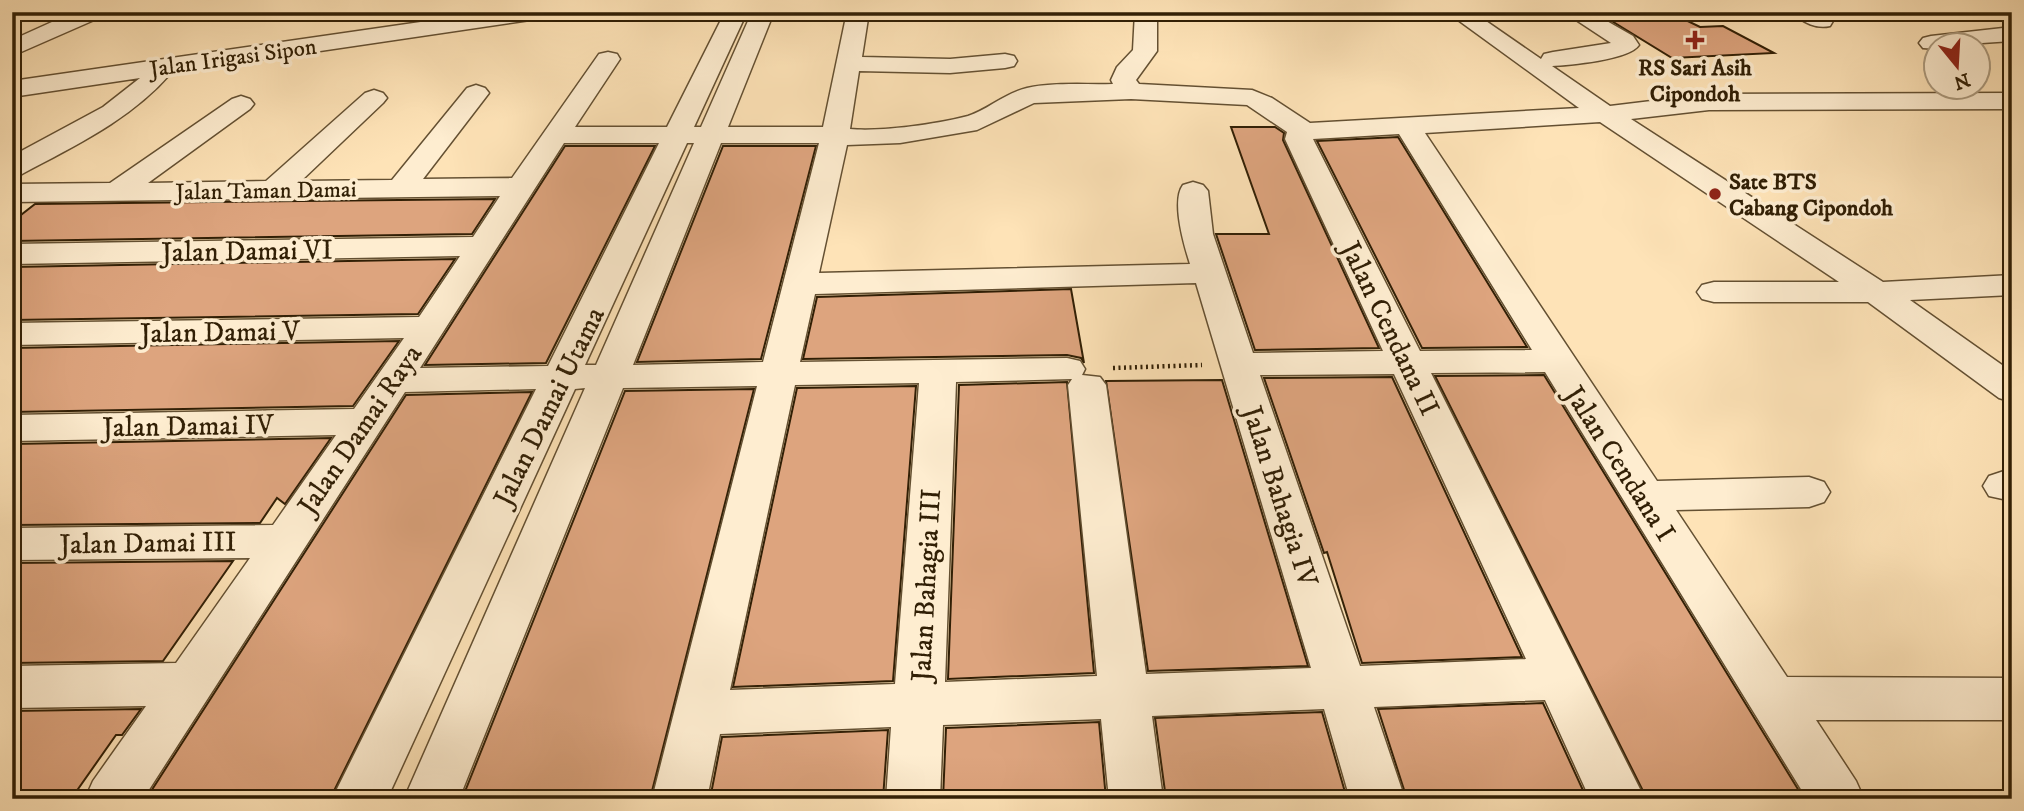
<svg xmlns="http://www.w3.org/2000/svg" width="2024" height="811" viewBox="0 0 2024 811" font-family="'IM FELL DW Pica',serif">
  <style>
    .building { fill: #dda47e; stroke: #311f05; stroke-width: 2 }
    .lines { fill: none; stroke-linecap: round; stroke-linejoin: round }
    .minor-casing { stroke: #645032; stroke-width: 3 }
    .path { stroke: #311f05; stroke-width: 4.5; stroke-dasharray: 2 3.5; stroke-linecap: butt }
    .minor { fill: #feedd0; fill-rule: evenodd }
    .poi-dot { fill: #8f2418; stroke: #feedd0; stroke-width: 2.5 }
    .labels { text-anchor: middle; stroke-width: 7; stroke-linejoin: round; paint-order: stroke }
    .far-street-label { font-size: 23px; fill: #311f05; stroke: #feedd0 }
    .far-poi-label { font-size: 23px; font-weight: bold; fill: #311f05; stroke: #feedd0 }
    .street-label { font-size: 28px; fill: #311f05; stroke: #feedd0 }
  </style>
  <rect width="100%" height="100%" fill="#fee3b7"/>
  <filter id="stains"><feTurbulence type="fractalNoise" baseFrequency=".00286" numOctaves="4"/><feColorMatrix values="0 0 0 0 .2 0 0 0 0 .09 0 0 0 0 .02 0 0 0 .5 -.17"/></filter>
  <radialGradient id="worn" r=".72"><stop offset=".6" stop-color="#630" stop-opacity="0"/><stop offset="1" stop-color="#630" stop-opacity=".3"/></radialGradient>
  <path class="building" d="M1597,12h72l31,15 23,-1 51,27 -102,5z
    M1231,127h44l9,6 -1,7 96,208 -124,2 -39,-116h53z
    M1398,137l129,210 -105,1 -105,-207z
    M565,146h90l-109,217 -121,2z
    M723,146h93l-55,213 -124,3z
    M495,199l-23,35 -460,7v-19l23,-18z
    M455,259l-37,55 -406,6v-53z
    M1071,289l13,74 -3,-5 -14,-3 -264,4 14,-62z
    M399,341l-46,65 -341,6v-64z
    M1544,375l260,424h-157l-212,-423z
    M1392,377l130,280 -160,6 -35,-111 -3,1 -60,-175z
    M1222,380l86,286 -160,5 -42,-290z
    M1067,382l27,291 -146,6 11,-294z
    M916,386l-23,295 -160,6 64,-299z
    M754,389l-104,410h-188l163,-408z
    M532,392l-202,407h-184l260,-404z
    M331,438l-46,66 -8,-6 -17,25 -248,2v-81z
    M233,561l-70,100 -151,2v-100z
    M1543,703l44,96h-180l-29,-90z
    M141,709l-19,26h-6l-45,64h-59v-88z
    M1322,712l25,87h-181l-11,-81z
    M1099,722l7,77h-163l3,-71z
    M888,730l-5,69h-173l12,-62z"/>
  <g class="lines">
    <g class="minor-casing">
      <path id="minor" d="M74,12h30l-3,5 -89,39v-16z
        M490,12h58l-3,5 -8,2 -366,54c-41,47 -95,72 -149,101l-10,3v-21l91,-49 37,-29 -128,19v-16z
        M725,12h22l-53,115h7l51,-115h22l-46,115h95l24,-115h22l-7,45 88,2 55,-5 9,2 3,5 -3,5 -9,2 -55,5 -91,-2 -9,58c30,3 88,-5 118,-13 21,-7 37,-23 59,-28 27,-6 59,-3 86,-4l-2,-4 6,-13 16,-17 2,-38h22v39l-21,29 3,4 113,6 20,8 38,25 269,-15 -132,-96h26l68,47 3,-5 9,-2 58,-9 -47,-31h27l42,24 6,9c-10,15 -69,20 -87,21l58,40 99,-12 303,-1v16l-303,1 -78,9 252,163 129,-7v20l-102,5 102,72v30l-13,-4 -131,-96h-154l-12,-3 -5,-7 5,-7 12,-3h125l-239,-160 -175,11 232,348 152,-4 15,5 6,10 -6,10 -15,5 -133,3 111,167 225,1v42h-196l40,61 8,18h-57l-262,-427 -114,1 214,426h-55l-45,-99 -171,7 31,92h-55l-26,-90 -172,7 11,83h-54l-8,-80 -158,6 -3,74h-54l5,-72 -171,7 -13,65h-55l105,-413 -134,2 -164,411h-55l181,-411 -10,1 -188,410h-55l204,-410 -131,3 -262,407h-58l8,-18 53,-75 -134,2v-42l164,-3 74,-105 -238,2v-32l261,-3 63,-90 -324,6v-26l342,-6 50,-71 -392,7v-22l407,-6 41,-61 -448,8v-20l461,-7 27,-41 -488,6v-18l98,-1 122,-84 9,-3 9,3 4,5 -4,5 -102,74 118,-2 99,-88 9,-3 9,3 4,5 -4,5 -82,78 91,-1 75,-92 9,-3 9,3 4,5 -66,86 89,-1 87,-124 9,-2 9,2 3,5 -45,68h92zM1131,99l116,6 40,27 -2,7 98,212 -130,2 -40,-119 -5,-43 -5,-6 -10,-3 -10,3c-12,16 1,60 7,79l-371,9 28,-128 53,-2 77,-13 57,-27zM1399,134l133,216 -112,1 -107,-212zM564,143h95l-111,223 -128,2zM687,143h7l-98,222h-11zM721,143h98l-56,219 -130,3zM1196,283l115,385 -165,6 -40,-289 -6,-8 -18,-2 3,-6 -5,-8 -13,-3 -267,4 15,-68zM1394,374l132,285 -166,7 -100,-291zM1072,379l-4,6 29,291 -152,6 11,-300zM919,383l-24,301 -165,6 65,-305z
        M1794,12h28l11,9 -3,5c-13,3 -28,-3 -36,-14z
        M2012,27v14l-75,5v3l-14,-1 -4,-5 4,-5 8,-2z
        M2004,471h8v30l-23,-5 -6,-10 6,-10z"/>
    </g>
    <path class="path" d="M1113,368l89,-3"/>
    <use href="#minor" class="minor"/>
  </g>
  <g class="poi-dot">
    <path d="M1691.5 29.5h7v7h7v7h-7v7h-7v-7h-7v-7h7z"/>
    <circle cx="1715" cy="194" r="7"/>
  </g>
  <g class="labels">
    <g class="far-street-label">
      <text transform="translate(233 57) rotate(-8)" y="8">Jalan Irigasi Sipon</text>
      <text transform="translate(266 190) rotate(-1)" y="8">Jalan Taman Damai</text>
    </g>
    <g class="far-poi-label">
      <text x="1695" y="75">RS Sari Asih<tspan x="1695" dy="26">Cipondoh</tspan></text>
      <text x="1729" y="189" text-anchor="start">Sate BTS<tspan x="1729" dy="26">Cabang Cipondoh</tspan></text>
    </g>
    <g class="street-label">
      <text transform="translate(247 250) rotate(-1)" y="10">Jalan Damai VI</text>
      <text transform="translate(1391 328) rotate(64)" y="10">Jalan Cendana II</text>
      <text transform="translate(220 331) rotate(-1)" y="10">Jalan Damai V</text>
      <text transform="translate(548 406) rotate(-64)" y="10">Jalan Damai Utama</text>
      <text transform="translate(188 425) rotate(-1)" y="10">Jalan Damai IV</text>
      <text transform="translate(359 429) rotate(-56)" y="10">Jalan Damai Raya</text>
      <text transform="translate(1621 463) rotate(57)" y="10">Jalan Cendana I</text>
      <text transform="translate(1281 496) rotate(72)" y="10">Jalan Bahagia IV</text>
      <text transform="translate(148 542) rotate(-1)" y="10">Jalan Damai III</text>
      <text transform="translate(925 585) rotate(-87)" y="10">Jalan Bahagia III</text>
    </g>
  </g>
  <rect width="2024" height="811" fill="none" stroke="#fee3b7" stroke-width="42"/>
  <rect x="14" y="14" width="1996" height="783" fill="none" stroke="#311f05" stroke-width="3.5"/>
  <rect x="21" y="21" width="1982" height="769" fill="none" stroke="#311f05" stroke-width="2"/>
  <g transform="translate(1957 66) rotate(162)"><circle r="33" fill="#feedd0" stroke="#ac9b7f" stroke-width="2"/>
  <path d="M0-5L12 26L0 18L-12 26Z" fill="#8f2418"/>
  <text y="-10" font-size="19" font-weight="bold" text-anchor="middle" fill="#311f05">N</text>
  </g>
  <rect width="100%" height="100%" filter="url(#stains)"/>
  <rect width="100%" height="100%" fill="url(#worn)"/>
</svg>
